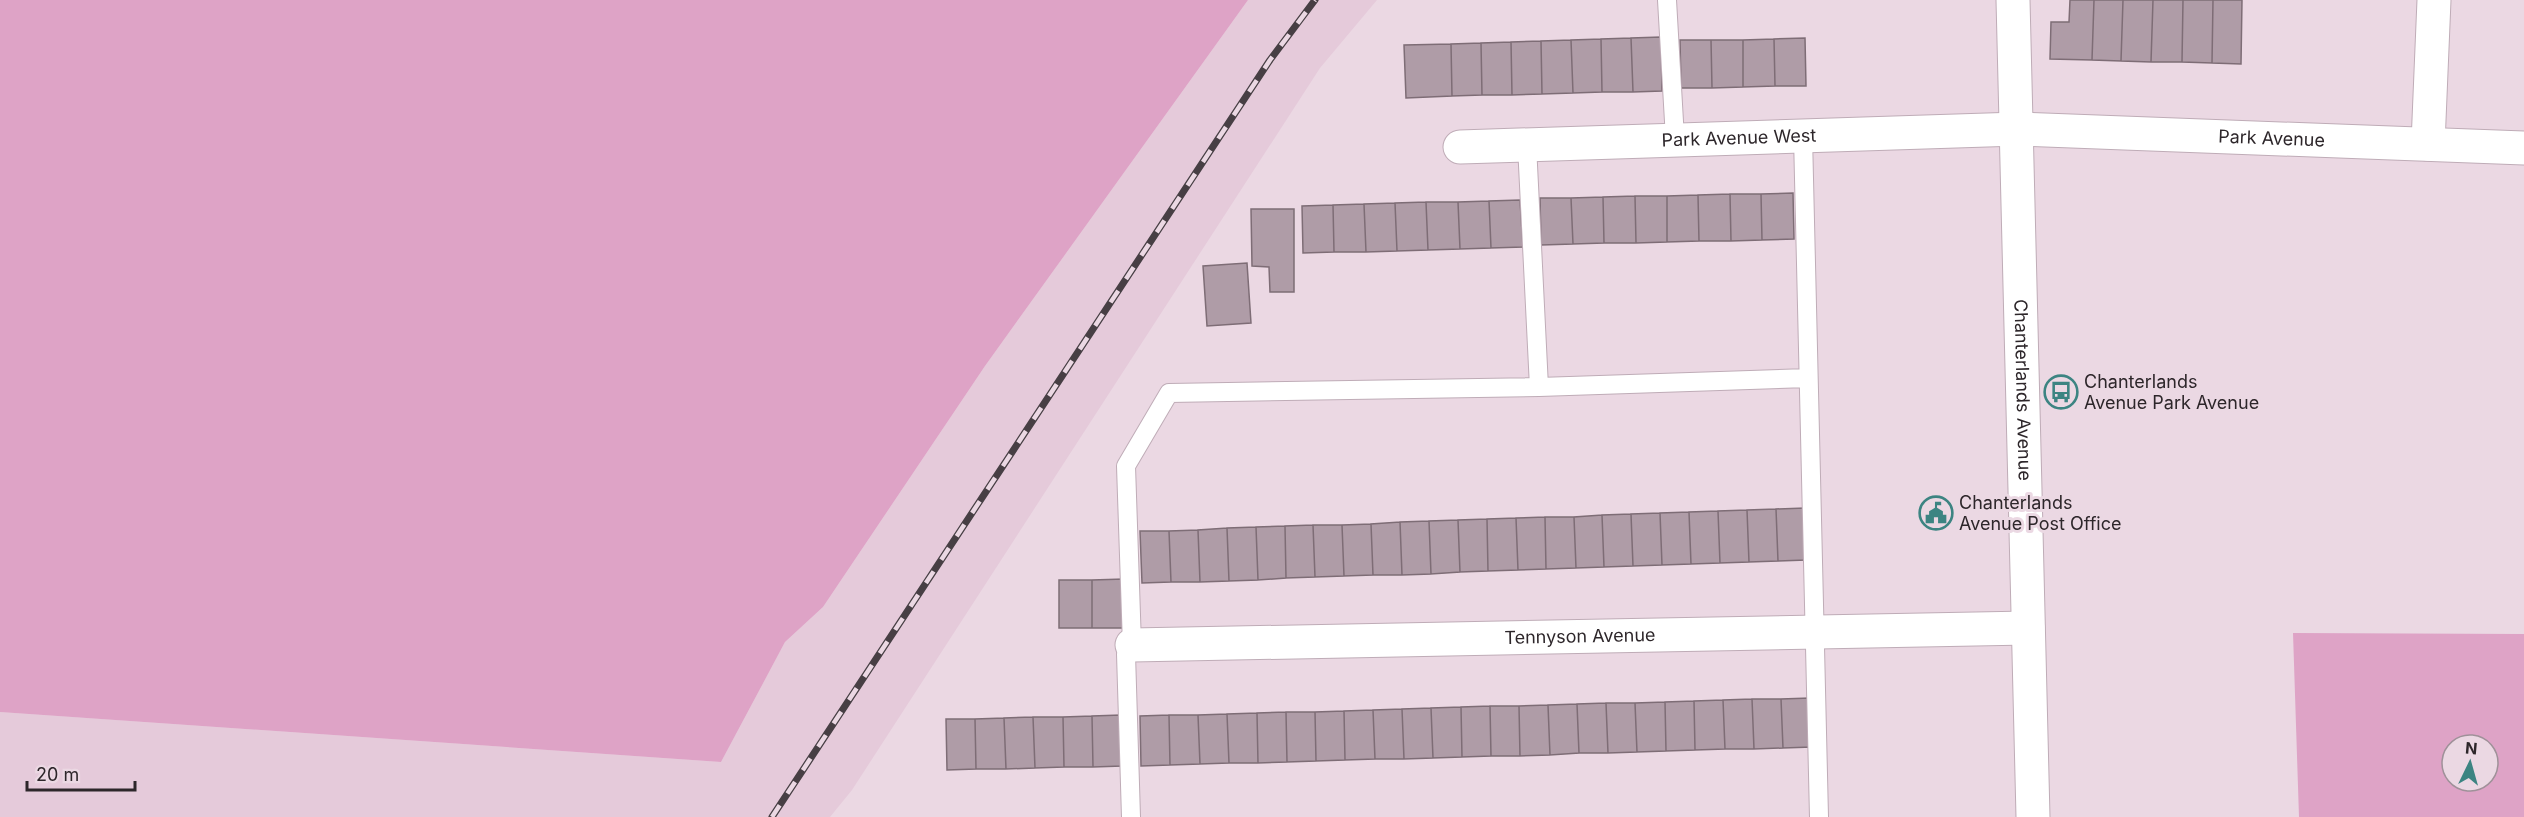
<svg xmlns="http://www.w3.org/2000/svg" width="2524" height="817" viewBox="0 0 2524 817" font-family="Inter,sans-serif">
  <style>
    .built { fill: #e5cada }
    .green { fill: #dea3c6; fill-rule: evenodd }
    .building { fill: #af9ca7; stroke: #7e6d76; stroke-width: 1.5 }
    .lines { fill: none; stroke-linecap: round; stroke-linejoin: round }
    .service-casing { stroke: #bfacb7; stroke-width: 20 }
    .minor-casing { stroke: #bfacb7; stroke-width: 35 }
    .tertiary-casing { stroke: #bfacb7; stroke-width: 35 }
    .service { stroke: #fff; stroke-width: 18 }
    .minor { stroke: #fff; stroke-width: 33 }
    .tertiary { stroke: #fff; stroke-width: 33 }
    .rail-casing { stroke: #473f44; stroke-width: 7 }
    .rail { stroke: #ebd8e3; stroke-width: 4.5; stroke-dasharray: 14; stroke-linecap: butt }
    .labels { text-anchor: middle; stroke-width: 6; stroke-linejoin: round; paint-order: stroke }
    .street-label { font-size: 18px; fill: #2d262a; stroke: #ebd8e3 }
    .poi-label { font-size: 18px; fill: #2d262a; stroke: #ebd8e3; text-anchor: start }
  </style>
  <rect width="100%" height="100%" fill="#ebd8e3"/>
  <path class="built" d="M1248,0h129l-57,68 -468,722 -22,27h-830v-105l721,50 64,-120 38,-35 162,-241z"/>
  <path class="green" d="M0,0h1248l-263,366 -162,241 -38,35 -64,120 -721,-50z
    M2293,633l231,1v183h-225zM2452,745h36v36h-36z"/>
  <path class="building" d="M2070,0h24l-2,60 -42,-1 1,-37h18z
    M2094,0h29l-2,61 -29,-1z
    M2123,0h30l-2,62 -30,-1z
    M2153,0h30l-1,62h-31z
    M2183,0h30l-1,63 -30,-1z
    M2213,0h29l-1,64 -29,-1z
    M1661,37l1,54 -29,1 -2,-54z
    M1631,38l2,54h-31l-1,-53z
    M1805,38l1,48h-31l-1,-47z
    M1601,39l1,53 -29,1 -2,-53z
    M1774,39l1,47 -32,1v-47z
    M1571,40l2,53 -31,1 -1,-53z
    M1680,40h31l1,48h-31z
    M1711,40h32v47l-31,1z
    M1541,41l1,53 -30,1 -1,-53z
    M1511,42l1,53h-30l-1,-52z
    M1481,43l1,52 -30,1 -1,-52z
    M1451,44l1,52 -46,2 -2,-53z
    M1793,193l1,46 -32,1 -1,-46z
    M1730,194h31l1,46 -31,1z
    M1730,194l1,47h-32l-1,-46z
    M1698,195l1,46 -32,1v-46z
    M1635,196l1,47h-32l-1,-46z
    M1635,196h32v46l-31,1z
    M1603,197l1,46 -31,1 -2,-46z
    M1540,198h31l2,46 -32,1z
    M1520,200l3,47 -32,1 -2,-47z
    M1489,201l2,47 -31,1 -2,-47z
    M1426,202h32l2,47 -32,1z
    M1426,202l2,48 -31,1 -2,-48z
    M1395,203l2,48 -31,1 -2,-48z
    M1364,204l2,48h-32l-1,-47z
    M1333,205l1,47 -31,1 -1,-47z
    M1251,209h43v83h-24l-1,-25 -17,-1z
    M1247,263l4,60 -44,3 -4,-60z
    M1805,508l1,52 -28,1 -2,-52z
    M1776,509l2,52 -29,1 -2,-52z
    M1747,510l2,52 -29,1 -2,-52z
    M1718,511l2,52 -29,1 -2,-52z
    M1689,512l2,52 -29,1 -2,-52z
    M1660,513l2,52 -29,1 -2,-52z
    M1631,514l2,52 -29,1 -2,-52z
    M1602,515l2,52 -28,1 -2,-51z
    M1545,517l1,52 -28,1 -2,-52z
    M1545,517h29l2,51 -30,1z
    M1516,518l2,52 -30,1 -1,-52z
    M1487,519l1,52 -28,1 -2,-52z
    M1458,520l2,52 -29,2 -2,-53z
    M1429,521l2,53 -29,1 -2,-53z
    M1400,522l2,53h-29l-2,-51z
    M1371,524l2,51 -29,1 -2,-51z
    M1313,525h29l2,51 -29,1z
    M1313,525l2,52 -29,1 -1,-52z
    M1285,526l1,52 -28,2 -2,-53z
    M1256,527l2,53 -29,1 -2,-53z
    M1227,528l2,53 -29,1 -2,-52z
    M1198,530l2,52h-29l-2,-51z
    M1140,531h29l2,51 -29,1z
    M1124,579v49h-32v-48z
    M1059,580h33v48h-33z
    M1810,698l2,49 -29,1 -2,-49z
    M1752,699l2,50h-29l-2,-49z
    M1752,699h29l2,49 -29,1z
    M1723,700l2,49 -30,1 -1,-49z
    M1694,701l1,49 -29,1 -1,-49z
    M1665,702l1,49 -29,1 -2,-49z
    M1606,703l2,50h-29l-2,-49z
    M1606,703h29l2,49 -29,1z
    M1577,704l2,49 -29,2 -2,-50z
    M1548,705l2,50 -30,1 -1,-50z
    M1490,706h29l1,50h-29z
    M1490,706l1,50 -29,1 -1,-50z
    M1461,707l1,50 -29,1 -2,-50z
    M1431,708l2,50 -29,1 -2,-50z
    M1402,709l2,50h-29l-2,-49z
    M1373,710l2,49 -30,1 -1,-49z
    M1344,711l1,49 -29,1 -1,-49z
    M1286,712l1,50 -29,1 -1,-50z
    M1286,712h29l1,49 -29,1z
    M1257,713l1,50h-29l-2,-49z
    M1227,714l2,49 -29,1 -2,-49z
    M1121,715l1,51 -29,1 -1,-51z
    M1169,715h29l2,49 -30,1z
    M1169,715l1,50 -29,1 -1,-50z
    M1092,716l1,51h-29l-1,-50z
    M1033,717l2,51 -29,1 -2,-51z
    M1033,717h30l1,50 -29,1z
    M1004,718l2,51h-30l-1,-50z
    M946,719h29l1,50 -29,1z"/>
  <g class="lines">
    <g class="service-casing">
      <path id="service" d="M1667,0l8,139
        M1803,136l16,681
        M1527,145l12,242
        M1131,817l-5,-163 6,-9 -6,-179 43,-73 370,-6 269,-9"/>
    </g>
    <g class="minor-casing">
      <g id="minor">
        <path d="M2428,144l6,-144"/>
        <path id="s1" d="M1460,147l558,-18 506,19"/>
        <path id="s2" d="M1132,645l896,-17"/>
      </g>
    </g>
    <g class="tertiary-casing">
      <g id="tertiary">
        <path id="s3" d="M2013,0l20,817"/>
      </g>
    </g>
    <use href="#service" class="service"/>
    <use href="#minor" class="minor"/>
    <use href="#tertiary" class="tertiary"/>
    <g class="rail-casing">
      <path id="rail" d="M772,817l498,-757 45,-60"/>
    </g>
    <use href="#rail" class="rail"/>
  </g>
  <defs>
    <g id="bus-ring" transform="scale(1.725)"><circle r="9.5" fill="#ebd8e3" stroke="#3c8482" stroke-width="1.5"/><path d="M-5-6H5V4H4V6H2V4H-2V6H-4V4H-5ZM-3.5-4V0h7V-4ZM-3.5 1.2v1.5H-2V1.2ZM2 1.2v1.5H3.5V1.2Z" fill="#3c8482"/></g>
    <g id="civic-ring" transform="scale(1.725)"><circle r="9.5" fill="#ebd8e3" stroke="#3c8482" stroke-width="1.5"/><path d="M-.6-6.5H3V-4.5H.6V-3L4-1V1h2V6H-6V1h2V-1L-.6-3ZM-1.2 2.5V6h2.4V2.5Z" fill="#3c8482"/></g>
  </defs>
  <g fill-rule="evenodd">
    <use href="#bus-ring" x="2061" y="392"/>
    <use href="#civic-ring" x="1936" y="513"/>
  </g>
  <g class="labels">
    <g class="street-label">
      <text dy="6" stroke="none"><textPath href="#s1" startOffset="279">Park Avenue West</textPath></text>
      <text dy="6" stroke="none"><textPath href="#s1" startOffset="812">Park Avenue</textPath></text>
      <text dy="6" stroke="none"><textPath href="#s3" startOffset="390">Chanterlands Avenue</textPath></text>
      <text dy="6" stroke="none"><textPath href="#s2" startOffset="448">Tennyson Avenue</textPath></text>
    </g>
    <g class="poi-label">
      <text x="2084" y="388">Chanterlands<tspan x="2084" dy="21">Avenue Park Avenue</tspan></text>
      <text x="1959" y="509">Chanterlands<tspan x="1959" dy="21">Avenue Post Office</tspan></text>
    </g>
  </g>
  <g transform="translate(2470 763) rotate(5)"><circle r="28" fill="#ebd8e3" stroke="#9f9199" stroke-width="1.5"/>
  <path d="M0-4.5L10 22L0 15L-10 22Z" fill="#3c8482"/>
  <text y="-9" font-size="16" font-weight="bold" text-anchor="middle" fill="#2d262a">N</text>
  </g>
  <path d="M27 781v9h108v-9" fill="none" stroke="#2d262a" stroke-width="3"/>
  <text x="36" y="781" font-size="18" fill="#2d262a" stroke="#ebd8e3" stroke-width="4.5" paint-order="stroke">20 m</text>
</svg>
